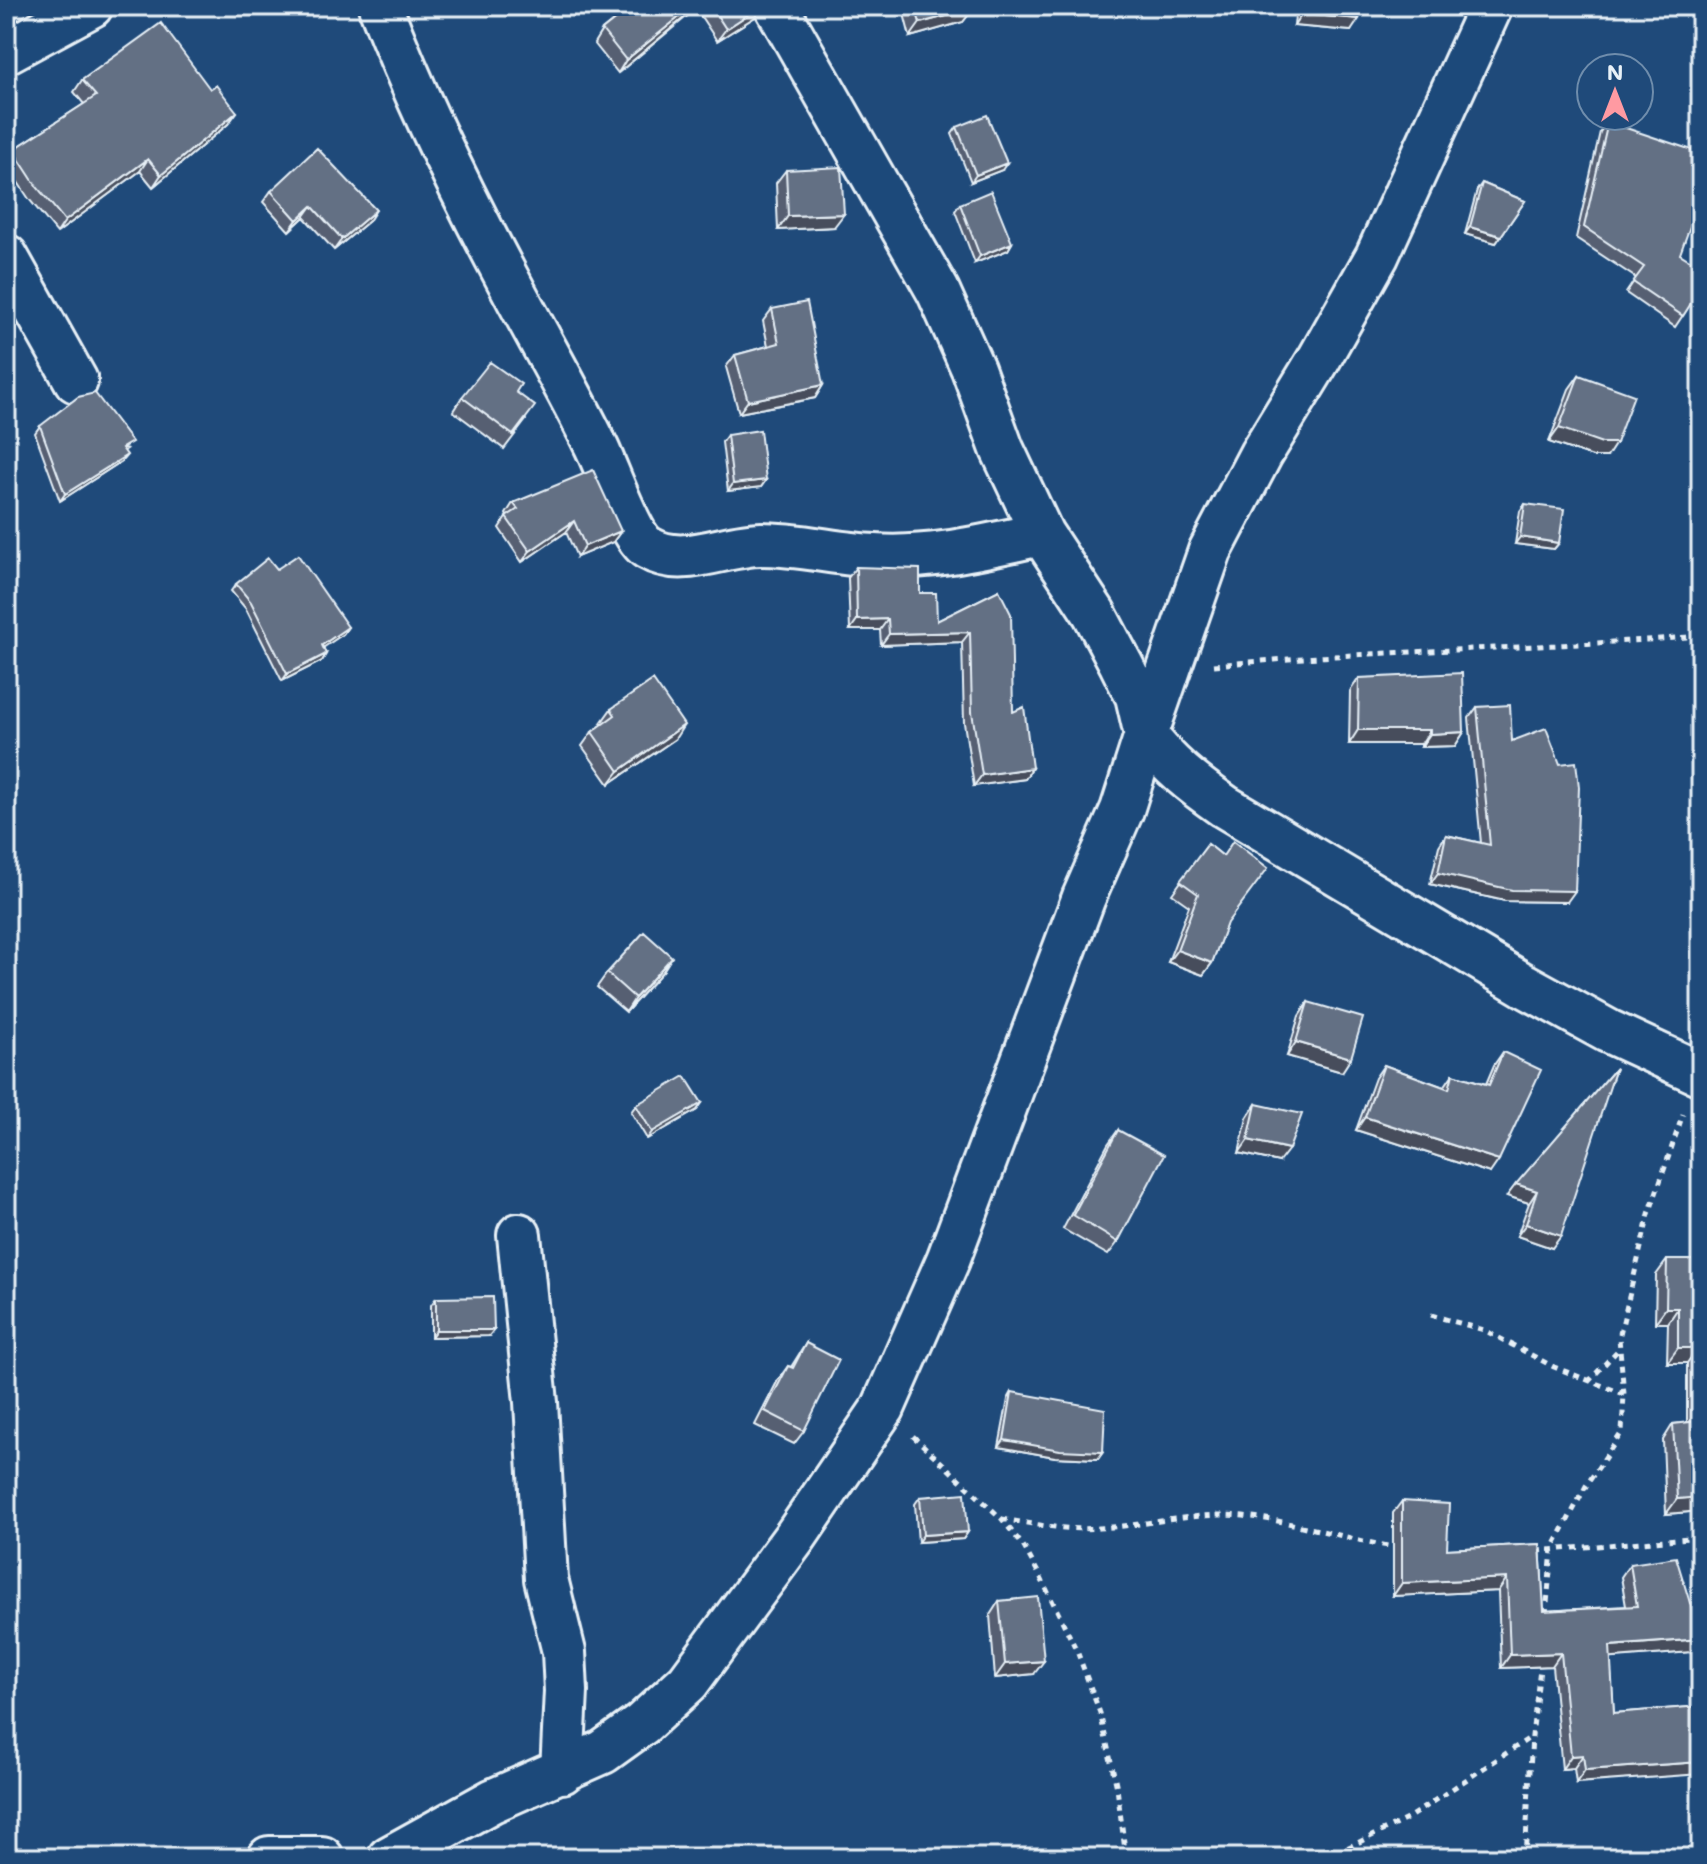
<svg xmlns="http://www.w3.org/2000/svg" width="1707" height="1864" viewBox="0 0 1707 1864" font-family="Mali,sans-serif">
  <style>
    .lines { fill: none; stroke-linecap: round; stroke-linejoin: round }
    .street-casing { stroke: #e8f1f8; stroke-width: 48 }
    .path { stroke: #e8f1f8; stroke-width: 5; stroke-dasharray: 6 6; stroke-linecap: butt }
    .street { stroke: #1f4a7a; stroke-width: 42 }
    .wall { fill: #565f72; stroke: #e8f1f8; stroke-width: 2 }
    .shaded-wall { fill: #464e5c; stroke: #e8f1f8; stroke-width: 2 }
    .building { fill: #646f84; stroke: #e8f1f8; stroke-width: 2 }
  </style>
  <rect width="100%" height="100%" fill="#1f4a7a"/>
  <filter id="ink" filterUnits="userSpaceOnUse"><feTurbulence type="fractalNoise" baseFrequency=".0125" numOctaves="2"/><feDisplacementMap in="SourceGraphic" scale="16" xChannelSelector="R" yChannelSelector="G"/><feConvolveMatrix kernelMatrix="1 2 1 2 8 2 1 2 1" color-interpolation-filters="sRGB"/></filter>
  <g filter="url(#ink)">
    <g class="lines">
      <g class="street-casing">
        <path id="street" d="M380,6c36,93 81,186 128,274 29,56 61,110 88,166 11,22 34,91 52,102 35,21 76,-4 113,-4 38,0 76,10 114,12 56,4 113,-11 167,-22
          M1491,6l-114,250 -58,103 -58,95 -51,97 -64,184c22,30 48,50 78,71l300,179 84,46 93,43
          M6,52l85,-46
          M6,256l70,125
          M519,1235l17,167 10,177 18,73 2,39 -4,81
          M269,1858h53
          M389,1858l103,-57 111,-49 39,-28 46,-42 107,-145 88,-129 65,-148 136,-363 38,-87 24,-75 -9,-39 -16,-32 -27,-51 -52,-79 -40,-85 -29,-80 -35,-78 -162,-285"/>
      </g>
      <path class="path" d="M1214,665c162,-15 325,-16 487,-29
        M1431,1315l53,15 70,37 70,27
        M1588,1382l30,-32
        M913,1436l89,83 22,28 16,29 37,75 23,62 17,75 9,70
        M1002,1519c32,5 64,12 97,9 40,-2 81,-12 121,-13 61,0 120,24 180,33
        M1537,1551l164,-14
        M1546,1614l6,-64 34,-64 36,-54 2,-38 -5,-56 30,-124 34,-100
        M1326,1858l79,-38 126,-83
        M1525,1858l7,-122 9,-76"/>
      <use href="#street" class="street"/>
    </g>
    <path class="wall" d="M632,6h130l-7,11 -38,24 -21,-32 -78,64 -24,-30 8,-13z
      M902,6h70l1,3 -10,13 -53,15z
      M1296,6h65l-10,25 -57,-5z
      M1416,6h12l-3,4z
      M82,80l128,9 27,23 -9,12 -75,63 -13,-16 -83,62 -28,-34 -23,-35v-4l7,-10 71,-46 -10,-12z
      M1608,122l72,132 21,34 -26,39 -49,-34 10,-15 -60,-40 24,-106z
      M957,127l45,43 -31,12 -19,-48z
      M786,170l48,57 -56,3 -2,-47z
      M1482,183l43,18 -29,42 -31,-9 12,-44z
      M271,191l98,30 -35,29 -30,-33 -15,14 -26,-29z
      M960,204l52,39 -4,7 -33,13 -20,-52z
      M772,309l51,76 -8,13 -76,15 -13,-46 9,-12 33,-9 -5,-25z
      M1579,375l28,82h-14l-44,-15 20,-53z
      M516,392l10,28 -22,29 -51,-38 9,-14z
      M40,426l87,23 -3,2 -2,10 -62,40 -25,-68z
      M727,435l39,45 -5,7 -33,4 -6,-49z
      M513,503l108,28 -8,11 -36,15 -11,-25 -44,30 -23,-34 8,-12 -1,-2z
      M1525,504l34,39 -5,6 -39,-5 5,-33z
      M856,567l64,26 17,28 62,-31 14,122 19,56 -7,11 -51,7 -10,-63 -2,-81 -81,3 -1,-15h-30l-2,-52z
      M277,569l71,58 -5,7 -20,13 3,7 -4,7 -40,20 -36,-72 -15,-18 5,-7z
      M1359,678l105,54 -9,14 -34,1v-3h-72l1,-53z
      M1477,707l35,34 55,161 -62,-1 -75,-17 9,-38 7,-11 35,8 -12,-125z
      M611,709l64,30 -66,45 -27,-38 10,-14 11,-8 -2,-1z
      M1208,844l15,12 3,69 -14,38 -9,12 -35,-13 21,-56 -17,-12z
      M663,971l-37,41 -29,-25 10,-14z
      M1308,1002l34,70 -55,-16 12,-40z
      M1503,1052l-13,121 -134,-43 19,-52 9,-13 60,22 9,-13 33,10 8,-19z
      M1616,1068l-64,180 -35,-12 12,-33 -22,-7z
      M702,1103l-5,7 -50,29 -16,-27 5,-7z
      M1256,1104l23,58 -40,-9 8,-35z
      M1118,1130v112l-10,13 -45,-26 45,-85z
      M1701,1255v256l-35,3 -3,-74 10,-16 14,-1v-60h-20l1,-40h-13l1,-48 11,-15h31z
      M436,1298l53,38 -58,1v-32z
      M806,1343l-2,88 -10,13 -39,-19 23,-45 10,-14 3,1z
      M1012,1392l91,60 -5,7 -43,-2 -56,-10 9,-48z
      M920,1497l48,35 -5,7 -45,3 -3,-38z
      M1402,1501l45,48 93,-5 4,67 82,-5 -5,-29 9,-13 62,88 -82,6 4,55 87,-7 -125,77 -2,-15 -12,1 -10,-103 -51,2 -3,-77 -105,5v-83z
      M999,1601l35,73 -39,4 -5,-63z"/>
    <path class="shaded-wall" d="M693,6h5l-80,67 8,-13z
      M761,6h1l-7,11 -38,24 9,-12z
      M973,9l-10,13 -53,15 10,-14z
      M1302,14l57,5 -8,12 -57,-5z
      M237,112l-9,12 -75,63 8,-12z
      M148,159l-8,12 -83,62 8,-12z
      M1007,163l-5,7 -31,12 5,-7z
      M312,206l-8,11 -15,14 8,-11z
      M376,210l-7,11 -35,29 8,-11z
      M844,214l-10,13 -56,3 10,-14z
      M1470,227l31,9 -5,7 -31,-9z
      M1012,243l-4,7 -33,13 5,-7z
      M823,385l-8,13 -76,15 9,-12z
      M1559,428l57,15 -9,14h-14l-44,-15z
      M127,455l-5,6 -62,40 5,-7z
      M766,480l-5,7 -33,4 5,-7z
      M574,521l-8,11 -44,30 8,-11z
      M621,531l-8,11 -36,15 8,-11z
      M1520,537l39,6 -5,6 -39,-5z
      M888,619l-8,11h-30l7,-10z
      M348,627l-5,7 -26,18 5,-7z
      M970,632l-8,10 -81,3 8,-11z
      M326,654l-4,7 -40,20 5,-7z
      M684,725l-9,14 -66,45 10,-13z
      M1358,730h72l-9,14h-72z
      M1464,732l-9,14 -34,1 9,-13z
      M1032,768l-7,11 -51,7 8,-11z
      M1438,873l137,18 -8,11 -62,-1 -75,-17z
      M1177,950l35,13 -9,12 -35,-13z
      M672,957l-9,14 -37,41 9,-14z
      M1296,1042l55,16 -9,14 -55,-16z
      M702,1103l-5,7 -50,29 5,-7z
      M1365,1117l134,43 -9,13 -134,-43z
      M1248,1140l41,9 -10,13 -40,-9z
      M1516,1184l21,7 -8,12 -22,-7z
      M1526,1224l35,12 -9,12 -35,-12z
      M1666,1308h12l-10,15h-13z
      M436,1330h58l-5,6 -58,1z
      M1678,1348h20l-11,15h-20z
      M1004,1440l99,12 -5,7 -43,-2 -56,-10z
      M1701,1497v14l-35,3 11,-15z
      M968,1532l-5,7 -45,3 5,-7z
      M1507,1578l-9,13 -105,5 9,-13z
      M1701,1639l-9,13 -91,7 9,-13z
      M1561,1653l-9,13 -51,2 9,-13z
      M1044,1661l-10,13 -39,4 10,-14z
      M1583,1755l-9,13 -12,1 9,-13z
      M1701,1762v12l-125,9 9,-13z"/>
    <path class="building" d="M632,6h61l-67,54 -24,-30z
      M711,6h50l-35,23z
      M915,6h57l1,3 -53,14z
      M1303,6h58l-2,13 -57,-5z
      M161,23l49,66 6,-4 21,27 -76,63 -13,-16 -83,62 -28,-34 -24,-37 83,-54 -14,-16z
      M987,115l20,48 -31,12 -19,-48z
      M1608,122l93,31v43l-21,58 21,13v21l-18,28 -50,-34 11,-15 -60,-40z
      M317,148l59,62 -34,29 -30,-33 -15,14 -26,-29z
      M841,167l3,47 -56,2 -2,-46z
      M1482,183l43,18 -24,35 -31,-9z
      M991,191l21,52 -32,13 -20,-52z
      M807,302l16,83 -75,16 -13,-46 44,-12 -7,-34z
      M490,362l31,22 -5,8 19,14 -22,29 -51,-38z
      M1579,375l55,20 -18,48h-14l-43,-15z
      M95,393l37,49 -10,6 5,7 -62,39 -25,-68 38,-29z
      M760,430l6,50 -33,4 -6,-49z
      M593,470l28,61 -36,15 -11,-25 -44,30 -24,-34 12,-8 -5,-6z
      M1525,504l39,5 -5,34 -39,-6z
      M298,555l50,72 -26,18 4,9 -39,20 -36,-72 -15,-18 32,-26 9,11z
      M856,567l64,2v24h16l1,28 62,-31 12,24 2,98 11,-5 8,61 -50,7 -10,-63 -2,-80 -81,2 -1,-15 -31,1z
      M1462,673l2,59 -34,2v-4h-72l1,-52z
      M653,680l31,45 -65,46 -27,-39 23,-17 -4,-6z
      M1510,705l2,36 34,-13 14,36 16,-2 3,25 -4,104 -63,-1 -74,-17 8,-38 44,10 -13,-138z
      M1233,841l35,27 -41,55 -15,40 -35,-13 21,-56 -18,-13 28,-37 15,12z
      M644,932l28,25 -37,41 -28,-25z
      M1308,1002l55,16 -12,40 -55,-16z
      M1503,1052l38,18 -42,90 -134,-43 19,-52 65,24 4,-15 36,11z
      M1616,1068l-55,168 -35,-12 11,-33 -21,-7z
      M685,1076l17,27 -50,29 -16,-27z
      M1256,1104l46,10 -13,35 -41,-9z
      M1118,1130l46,25 -46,87 -45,-27z
      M1667,1260h34v237l-24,2 -4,-75 25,-3v-73h-20v-40h-12z
      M493,1297l1,33h-58v-32z
      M806,1343l33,17 -35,71 -39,-20 23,-45 5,2z
      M1012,1392l93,17 -2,43 -43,-2 -56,-10z
      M965,1493l3,39 -45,3 -3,-38z
      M1402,1501l47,3 -2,45 93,-5 4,67 93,-5 -7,-42 46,-7 25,82 -91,7 4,67 87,-7v56l-116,8 -2,-15 -12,1 -10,-103 -51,2 -3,-77 -105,5z
      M1038,1597l6,64 -39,3 -6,-63z"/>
  </g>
  <rect width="1707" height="1864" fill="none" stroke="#1f4a7a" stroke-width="32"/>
  <rect x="16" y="16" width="1675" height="1832" fill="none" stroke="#e8f1f8" stroke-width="3" filter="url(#ink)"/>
  <g transform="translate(1615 92)"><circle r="38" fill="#1f4a7a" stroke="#6f8dac" stroke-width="2"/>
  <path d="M0-6L14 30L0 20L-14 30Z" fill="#ff9aa2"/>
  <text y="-12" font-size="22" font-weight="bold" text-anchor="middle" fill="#e8f1f8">N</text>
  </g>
</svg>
